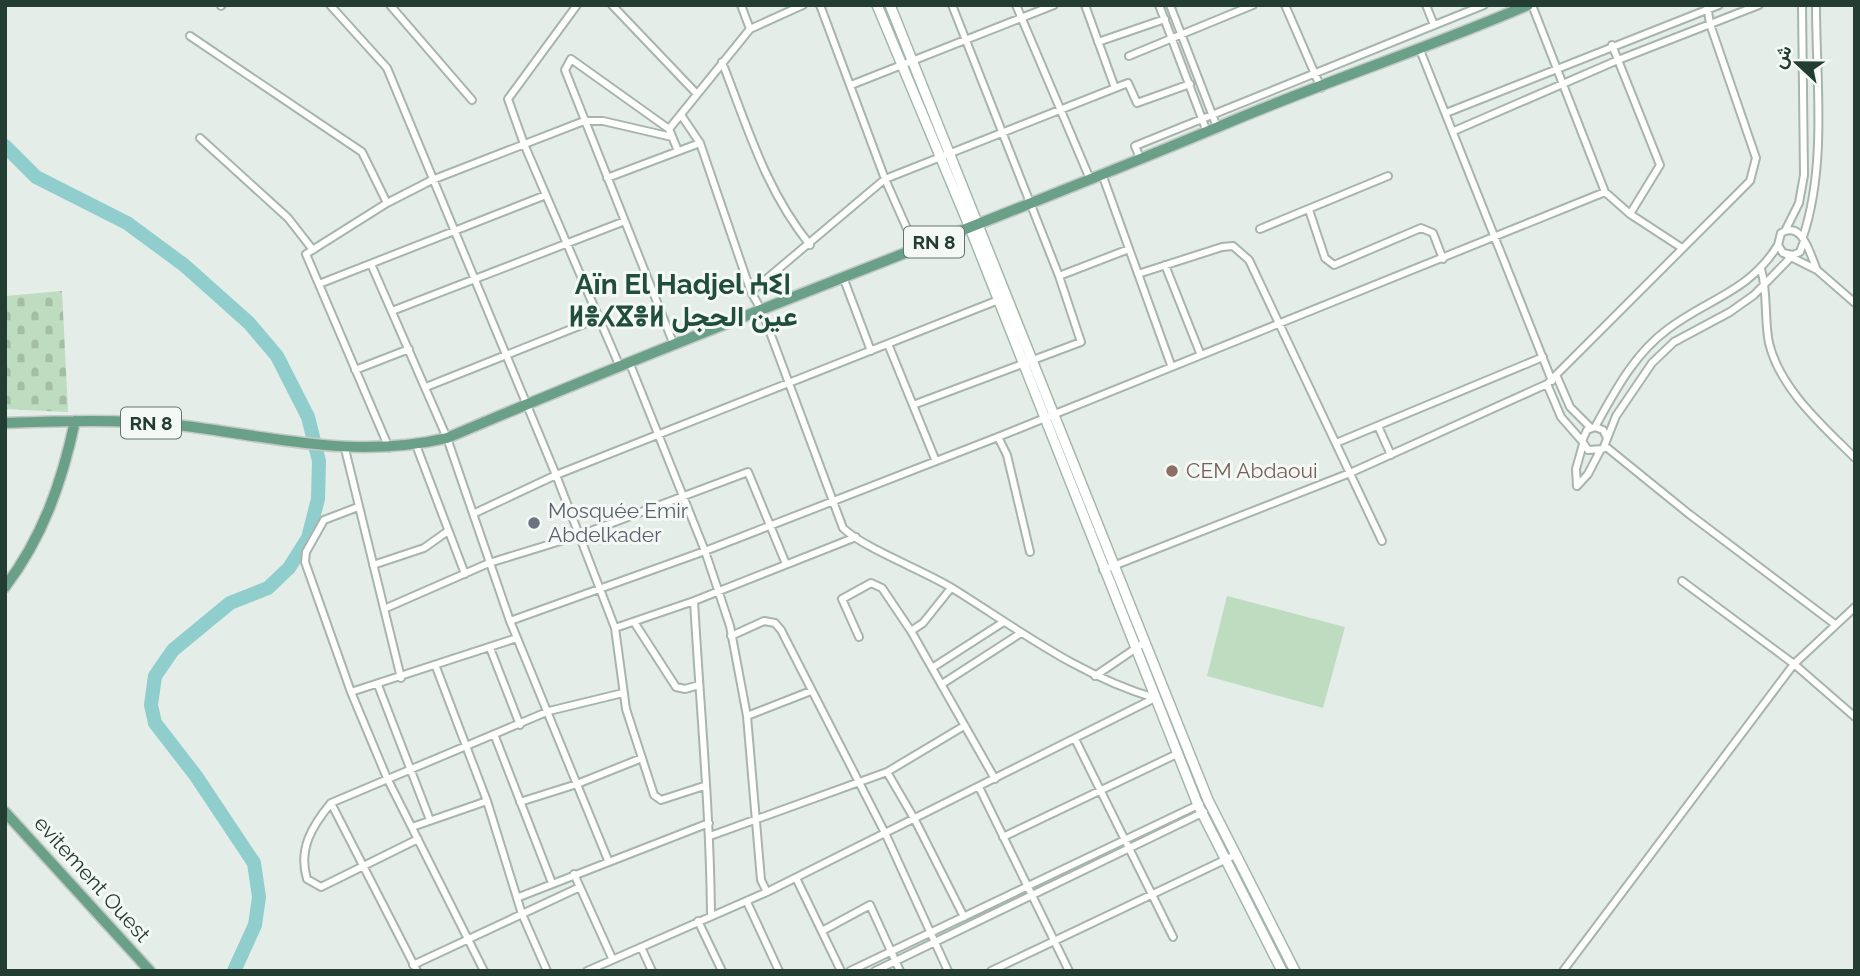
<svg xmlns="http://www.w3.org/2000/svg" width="1860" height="976" viewBox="0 0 1860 976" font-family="Raleway,Vazirmatn,'Noto Sans Tifinagh',sans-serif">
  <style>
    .cemetery { fill: url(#cemetery-stones) }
    .pitch { fill: #bedcc0 }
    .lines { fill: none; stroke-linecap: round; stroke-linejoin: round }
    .river { stroke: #8fcecc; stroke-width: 14 }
    .minor-casing { stroke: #a7b5ad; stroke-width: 10 }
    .secondary-casing { stroke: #a3b8ad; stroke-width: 12 }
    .primary-casing { stroke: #c2c9c6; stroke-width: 13 }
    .minor { stroke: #fff; stroke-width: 6 }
    .secondary { stroke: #fff; stroke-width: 9 }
    .primary { stroke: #6ba088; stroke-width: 10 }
    .education-dot { fill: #8d6e63; stroke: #f4f9f6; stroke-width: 2.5 }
    .worship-dot { fill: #6b7280; stroke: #f4f9f6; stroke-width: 2.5 }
    .labels { text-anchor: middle; stroke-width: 6; stroke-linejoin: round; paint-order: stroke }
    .shield { fill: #f4f9f6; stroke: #62756d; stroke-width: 2 }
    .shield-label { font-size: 19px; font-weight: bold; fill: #243d32 }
    .education-label { font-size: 21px; fill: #785e54; stroke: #f4f9f6; text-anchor: start }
    .worship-label { font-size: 21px; fill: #5b616d; stroke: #f4f9f6; text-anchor: start }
    .street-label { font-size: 21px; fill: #243d32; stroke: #f4f9f6 }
    .district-label { font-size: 28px; font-weight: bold; fill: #214e3b; stroke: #f4f9f6 }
  </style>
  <defs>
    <pattern id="cemetery-stones" width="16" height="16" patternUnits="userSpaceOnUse" patternTransform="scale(1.75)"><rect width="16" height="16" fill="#bedcc0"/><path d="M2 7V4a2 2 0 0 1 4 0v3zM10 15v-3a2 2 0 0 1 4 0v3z" fill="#a3bea5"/></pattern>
  </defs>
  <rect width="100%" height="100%" fill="#e4ede7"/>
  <path class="cemetery" d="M62,291l6,121 -63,-3v-113z"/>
  <path class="pitch" d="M1227,596l118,31 -22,81 -116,-32z"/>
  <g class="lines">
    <path class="river" d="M5,146l31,31 91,46 57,42 65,58 28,33 31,61 11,44 -1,38 -10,39 -19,30 -21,20 -38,15 -57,47 -18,26 -4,29 4,18 41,53 58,87 5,34 -4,28 -21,46"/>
    <g class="minor-casing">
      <path id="minor" d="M330,5l57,63 169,407 59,153 11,81 28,86 7,5 43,-14
        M390,5l82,95
        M577,5l-69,94 16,45 96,223
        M612,5l84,88
        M741,5l9,24
        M820,5l65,174 31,70
        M952,5l107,271 70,-27
        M1016,5l74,174
        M1085,5l30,83
        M1159,5l48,127
        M1170,5l47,122
        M1285,5l36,83
        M1426,5l8,20
        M1532,5l73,187 25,22 52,34
        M221,6l1,-1
        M190,36l172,116 25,51
        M1098,42l67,-23
        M1612,45l48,120 -30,49
        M1420,50l132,331
        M1129,56l124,-51
        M722,62c26,66 43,127 88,183
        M851,85l203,-80
        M1446,113l273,-108
        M681,115l19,28 51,149 11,19 81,217c22,21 80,42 109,60 66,41 127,88 203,110
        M669,129l-98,-70 -6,11 109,275
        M1454,131l164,-71 141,-55
        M200,138l88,80 25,32
        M678,151l-9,-22 81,-100 53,-24
        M1140,158l-5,-12 349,-141
        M1102,174l69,191
        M607,178l93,-35
        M1309,210l16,48 9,7 87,-37 12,5 10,26
        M1260,229l128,-53
        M1785,231l14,-28 5,-28 -2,-170
        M1803,237c24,-73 13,-156 13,-232
        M1787,255l30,15c-7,-15 -14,-50 -36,-37l-3,12 5,8 10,2 7,-3 4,-11
        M371,264l76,174 63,183 98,239
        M1165,265l35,88
        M1761,269c7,24 3,49 8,74 11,46 54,83 86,115
        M1817,270l38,33
        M1138,274l84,-27 11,-1 16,14 133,281
        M843,277l28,74
        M319,284l227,-89
        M751,292l134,-113 243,-96 9,20 53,-19
        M392,311l233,-90
        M888,344l47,115
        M630,364l75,187 25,75 17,90 14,164 6,12
        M355,370l54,-21
        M1557,377l13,30 21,21
        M1547,384l14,33 21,24
        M426,387l173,-69
        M913,405l168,-63 -22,-66
        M1378,426l13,29
        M1595,427c20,-36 39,-73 73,-98 41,-31 81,-37 110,-84
        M998,437l9,18 23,97
        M1607,438l-4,-8 -8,-3 -8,3 -5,11 6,9 15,-1 13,-33 36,-53 22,-21 56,-30 24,-17 39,-40
        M1336,443l207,-86
        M1583,444l-7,25 1,17 11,-12 12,-23
        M416,445l49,129
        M1605,446l84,68 147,111
        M389,448l-83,-194 81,-51 45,-23 152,-59h19l69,16
        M345,449l56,229
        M358,507l-34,13 -18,32 -1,10 46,130 36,86 97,193
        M475,513l81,-38 445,-176
        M373,565l51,-17 24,-17
        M1103,570l247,-97 197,-89 203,-203 6,-23 -46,-134 -3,-19
        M1682,581l112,83 61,53
        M951,588l-28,35 -12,8 84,148
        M694,601c6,105 16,209 17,313
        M384,609l105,-46 91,-28 168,-63 38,92
        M510,621l195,-70 293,-114 607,-245
        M634,622l42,65 9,2 14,-4
        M615,628l79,-27 162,-64
        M731,636l33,-15 11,2 6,7 105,205 62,136
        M859,637l-17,-38 29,-16 11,5 29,43
        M490,648l30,77
        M436,667l51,134 35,113 25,57
        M932,668l70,-45
        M1095,676l50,-34
        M942,684l79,-51
        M378,685l52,135
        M351,692l166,-54
        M747,716l64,-25
        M494,734l58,149
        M1075,739l98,198
        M887,772l28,48 49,97
        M979,787l90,184
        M520,802l57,-18 65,-26
        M331,803l86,168
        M412,827l75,-26
        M710,836l177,-64 77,-46
        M1003,837l176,-84
        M418,839l-97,48 -14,-8c-9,-30 5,-53 24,-76l218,-92 74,-18
        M574,874l38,84
        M796,878l45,93
        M519,897l190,-74
        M747,902l32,69
        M698,921l24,50
        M822,931l48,-26 30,66
        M641,947l11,24
        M413,965l167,-78
        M587,971l180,-79 390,-195
        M850,971l350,-167
        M875,971l329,-159
        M991,971l244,-116
        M1563,971l231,-307 61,-57"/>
    </g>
    <g class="secondary-casing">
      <path id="secondary" d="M877,5l93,223 228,577 84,166
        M890,5l318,795 87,171"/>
    </g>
    <g class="primary-casing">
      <path id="primary" d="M5,423c57,-2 115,-4 172,2 94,11 175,35 270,13 255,-109 515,-204 771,-311 102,-44 208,-78 310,-122
        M5,587c38,-50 57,-105 70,-166
        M5,812l145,159"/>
    </g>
    <use href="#minor" class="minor"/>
    <use href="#secondary" class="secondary"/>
    <use href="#primary" class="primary"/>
  </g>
  <circle class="education-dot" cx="1172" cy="471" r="7"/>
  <circle class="worship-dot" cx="534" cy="523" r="7"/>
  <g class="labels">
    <g class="shield">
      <rect x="904" y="226.5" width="60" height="31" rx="5"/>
      <rect x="121" y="407.5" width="60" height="31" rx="5"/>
    </g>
    <g class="shield-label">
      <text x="934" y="249">RN 8</text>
      <text x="151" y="430">RN 8</text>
    </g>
    <g class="education-label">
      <text x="1186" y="478">CEM Abdaoui</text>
    </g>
    <g class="worship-label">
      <text x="548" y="518">Mosquée Emir<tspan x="548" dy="24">Abdelkader</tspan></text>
    </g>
    <g class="street-label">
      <text transform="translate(92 879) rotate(48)" y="7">evitement Ouest</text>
    </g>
    <g class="district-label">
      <text x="683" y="294">Aïn El Hadjel ⵄⵉⵏ<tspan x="683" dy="32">ⵍⴻⵃⴵⴻⵍ عين الحجل</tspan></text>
    </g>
  </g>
  <rect width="1860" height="976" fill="none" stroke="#243d32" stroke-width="14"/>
  <g transform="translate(1797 63) rotate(292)" stroke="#f4f9f6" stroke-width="5" paint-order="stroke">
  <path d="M0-5L12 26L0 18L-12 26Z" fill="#243d32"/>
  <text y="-10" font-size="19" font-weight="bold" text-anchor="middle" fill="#243d32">ش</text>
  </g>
</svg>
